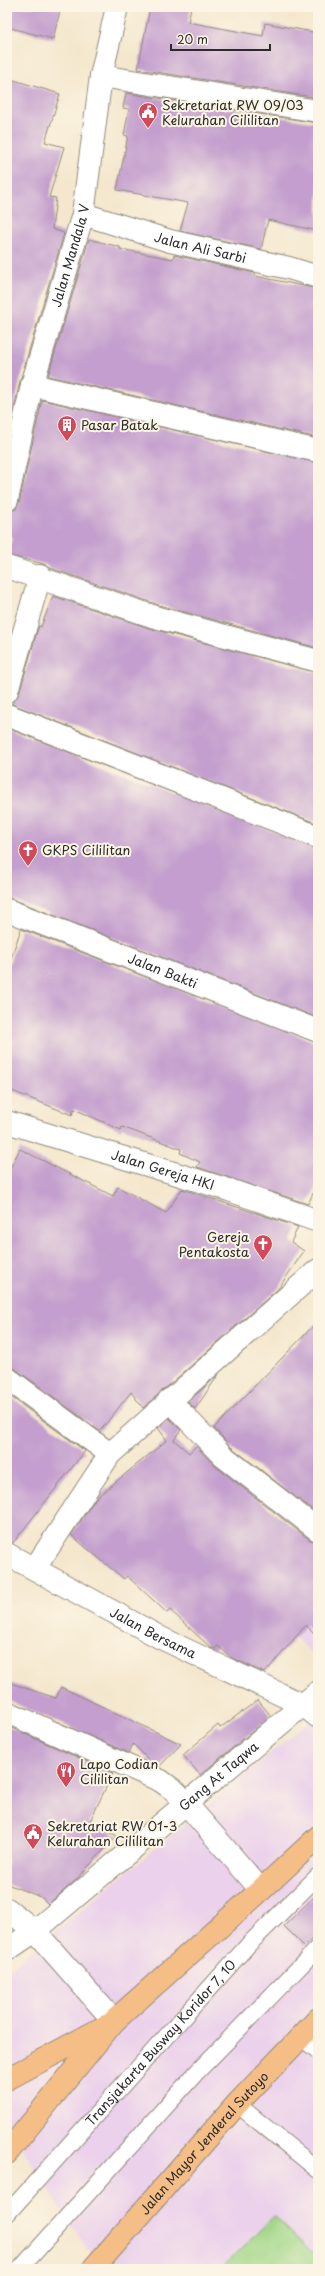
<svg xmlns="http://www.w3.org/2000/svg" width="325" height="2276" viewBox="0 0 325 2276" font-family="'Playpen Sans',sans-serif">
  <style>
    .built { fill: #ebd1eb }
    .pitch { fill: #a2d788; stroke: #66815a }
    .building { fill: #c39ece }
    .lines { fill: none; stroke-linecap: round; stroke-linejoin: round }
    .service-casing { stroke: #90897c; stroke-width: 18 }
    .minor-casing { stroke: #90897c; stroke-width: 24 }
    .trunk-casing { stroke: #90897c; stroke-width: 24 }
    .service { stroke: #fff; stroke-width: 16 }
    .minor { stroke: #fff; stroke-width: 22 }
    .trunk { stroke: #f6be87; stroke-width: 22 }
    .labels { text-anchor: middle; stroke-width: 4; stroke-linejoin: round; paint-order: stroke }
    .poi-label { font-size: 13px; fill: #2b2b2b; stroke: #fcf5e5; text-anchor: start }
    .street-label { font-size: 13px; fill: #2b2b2b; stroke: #fcf5e5 }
  </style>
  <rect width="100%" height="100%" fill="#fcf5e5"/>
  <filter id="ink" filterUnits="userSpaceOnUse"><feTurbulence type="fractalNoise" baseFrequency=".025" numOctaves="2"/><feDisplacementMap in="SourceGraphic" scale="8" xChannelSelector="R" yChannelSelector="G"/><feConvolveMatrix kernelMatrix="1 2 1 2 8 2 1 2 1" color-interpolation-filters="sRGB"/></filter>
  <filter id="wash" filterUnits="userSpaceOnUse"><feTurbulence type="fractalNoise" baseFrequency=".012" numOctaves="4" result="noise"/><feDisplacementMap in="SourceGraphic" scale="16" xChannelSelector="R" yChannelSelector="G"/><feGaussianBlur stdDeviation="0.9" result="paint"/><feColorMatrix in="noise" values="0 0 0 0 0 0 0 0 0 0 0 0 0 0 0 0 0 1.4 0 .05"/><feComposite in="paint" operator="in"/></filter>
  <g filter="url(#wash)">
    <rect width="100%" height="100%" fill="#f4e7cd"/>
    <path class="built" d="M318,1607v53l-28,-28z
      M318,1714v555h-218l-93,-145v-153z"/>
    <path class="pitch" d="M274,2216l44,43v10h-97z"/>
    <g id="blocks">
      <path class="building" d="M7,7h54l-8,32 -46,-12z
        M150,7h41l-3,15 75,14 2,-13 53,10v65l-180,-29z
        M7,78l53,16 -15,48 19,5 -15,50 7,1 -4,31 12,4 -44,148 -13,60z
        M126,93l192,30v108l-50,-11 -7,29 -81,-18 8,-28 -71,-13 11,-54 -4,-1 5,-26 -6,-1z
        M89,239l31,8v2l53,10 1,-4 81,18v3l63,13v149l-270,-62z
        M42,400l276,63v185l-159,-43 -109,-37 -6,-4 -36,-9 4,-18 -5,-1v-24l9,-3 3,-6z
        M53,596l99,33 166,44v151l-306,-120 7,-10 17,-59 3,-9 2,1z
        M7,728l311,121v169l-311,-121z
        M21,929l297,114v140l-10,21 -111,-37 3,-5 -20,-9 1,-4 -59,-22 -1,3 -47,-21 -2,6 -65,-26v-119z
        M20,1149l93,47 5,-9 48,26 16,-24 116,38 -7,15 13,9 -26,38 -135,119 -12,-16 -31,39 -86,-63 -7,-2v-192z
        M318,1321v193l-87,-67 -17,-19z
        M219,1374l-24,35 -7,-7z
        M7,1394l78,57 -72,92 -6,-1z
        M169,1418l12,12 -7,10 15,13 7,-7 19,20 95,74 8,2v95l-12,-12 -41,48 -33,-15 -14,-12 -4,3 -3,-1 -41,-38 -3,3 -40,-37 -3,3 -53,-44 25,-37 71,-58 -9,-12z
        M7,1682l49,16 5,-11 120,57 -22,23 -7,-4 -19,-19 -4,9 -122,-53z
        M258,1700l13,16 -71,59 -17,-20 35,-30 2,3z
        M7,1726l106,47 -24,50 28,13 -44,47 -25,21 -7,-7 -34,-13z
        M318,1893v40l-14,13 -20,-20z"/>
    </g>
  </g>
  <g filter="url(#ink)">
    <use href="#blocks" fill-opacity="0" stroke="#90897c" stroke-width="1"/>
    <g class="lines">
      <g class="service-casing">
        <g id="service">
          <path d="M301,2037l17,14"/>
          <path d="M237,2104l81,66"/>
          <path id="s1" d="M7,2214l242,-270 69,-68"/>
          <path d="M20,2269l176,-196 122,-125"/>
        </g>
      </g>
      <g class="minor-casing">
        <g id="minor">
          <path d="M101,76l217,35"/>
          <path id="s2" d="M83,214l87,27 119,27 29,9"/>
          <path d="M32,385l286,66"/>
          <path id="s3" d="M7,500l25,-115 51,-171 18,-138 16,-69"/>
          <path d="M7,567l148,50 163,44"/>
          <path d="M7,691l33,-115"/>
          <path d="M7,715l311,122"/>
          <path id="s4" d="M7,910l311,121"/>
          <path id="s5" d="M7,1122l222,68 89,31"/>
          <path d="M7,1378l103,76"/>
          <path d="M169,1400l54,56 95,74"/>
          <path id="s6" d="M7,1554l154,84 142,67 15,12"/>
          <path d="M35,1568l75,-114 208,-184"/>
          <path d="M7,1712l154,69 15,11 85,98"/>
          <path d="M7,1909l28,22 79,90"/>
          <path id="s7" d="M7,1950l28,-19 283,-239"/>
        </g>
      </g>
      <g class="trunk-casing">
        <g id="trunk">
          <path d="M7,2079l99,-53"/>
          <path d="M7,2153l107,-132 147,-131 57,-53"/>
          <path id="s8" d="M93,2269l144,-165 81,-85"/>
        </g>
      </g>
      <use href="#service" class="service"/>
      <use href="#minor" class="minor"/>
      <use href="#trunk" class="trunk"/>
    </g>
  </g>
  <defs>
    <g id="civic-pin" transform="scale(1)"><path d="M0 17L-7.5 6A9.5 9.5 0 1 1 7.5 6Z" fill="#d1495b" stroke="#fcf5e5"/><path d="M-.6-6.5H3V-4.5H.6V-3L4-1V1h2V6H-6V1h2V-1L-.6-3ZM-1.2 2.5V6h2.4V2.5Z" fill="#fff"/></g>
    <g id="building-pin" transform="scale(1)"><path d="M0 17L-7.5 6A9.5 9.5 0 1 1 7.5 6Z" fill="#d1495b" stroke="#fcf5e5"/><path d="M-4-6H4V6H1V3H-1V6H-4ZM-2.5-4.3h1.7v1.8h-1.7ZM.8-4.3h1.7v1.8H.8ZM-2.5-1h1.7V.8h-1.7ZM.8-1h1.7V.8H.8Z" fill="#fff"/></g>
    <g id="church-pin" transform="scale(1)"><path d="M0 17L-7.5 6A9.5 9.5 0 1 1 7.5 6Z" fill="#d1495b" stroke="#fcf5e5"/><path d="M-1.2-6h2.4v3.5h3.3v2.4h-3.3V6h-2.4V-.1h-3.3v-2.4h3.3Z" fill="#fff"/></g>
    <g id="restaurant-pin" transform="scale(1)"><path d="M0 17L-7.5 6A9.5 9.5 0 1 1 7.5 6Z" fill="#d1495b" stroke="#fcf5e5"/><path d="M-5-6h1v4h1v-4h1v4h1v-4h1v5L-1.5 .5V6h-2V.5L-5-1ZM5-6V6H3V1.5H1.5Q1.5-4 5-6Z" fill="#fff"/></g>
  </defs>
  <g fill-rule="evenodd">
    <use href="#civic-pin" x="148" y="112"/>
    <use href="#building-pin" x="67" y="425"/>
    <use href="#church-pin" x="28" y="850"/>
    <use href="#church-pin" x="263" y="1244"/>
    <use href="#restaurant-pin" x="66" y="1771"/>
    <use href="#civic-pin" x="33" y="1833"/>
  </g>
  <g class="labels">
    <g class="poi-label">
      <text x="162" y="110">Sekretariat RW 09/03<tspan x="162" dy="15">Kelurahan Cililitan</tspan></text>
      <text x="81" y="430">Pasar Batak</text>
      <text x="42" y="855">GKPS Cililitan</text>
      <text x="249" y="1242" text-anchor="end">Gereja<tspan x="249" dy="15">Pentakosta</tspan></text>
      <text x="80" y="1769">Lapo Codian<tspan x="80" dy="15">Cililitan</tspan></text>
      <text x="47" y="1831">Sekretariat RW 01-3<tspan x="47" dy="15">Kelurahan Cililitan</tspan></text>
    </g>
    <g class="street-label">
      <text dy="5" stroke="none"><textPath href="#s2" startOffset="122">Jalan Ali Sarbi</textPath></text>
      <text dy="5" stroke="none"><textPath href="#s3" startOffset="253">Jalan Mandala V</textPath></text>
      <text dy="5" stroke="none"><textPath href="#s4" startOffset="167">Jalan Bakti</textPath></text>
      <text dy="5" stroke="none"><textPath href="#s5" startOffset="163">Jalan Gereja HKI</textPath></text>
      <text dy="5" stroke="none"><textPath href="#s6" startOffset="166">Jalan Bersama</textPath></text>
      <text dy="5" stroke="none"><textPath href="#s7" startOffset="274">Gang At Taqwa</textPath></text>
      <text dy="5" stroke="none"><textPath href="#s1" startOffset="230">Transjakarta Busway Koridor 7, 10</textPath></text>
      <text dy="5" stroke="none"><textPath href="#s8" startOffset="168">Jalan Mayor Jenderal Sutoyo</textPath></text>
    </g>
  </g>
  <rect width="325" height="2276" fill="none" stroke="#fcf5e5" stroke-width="24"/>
  <path d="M171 44v6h99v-6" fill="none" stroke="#2b2b2b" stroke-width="2"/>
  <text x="177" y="44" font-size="12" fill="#2b2b2b" stroke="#fcf5e5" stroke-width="3" paint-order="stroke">20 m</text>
</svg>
